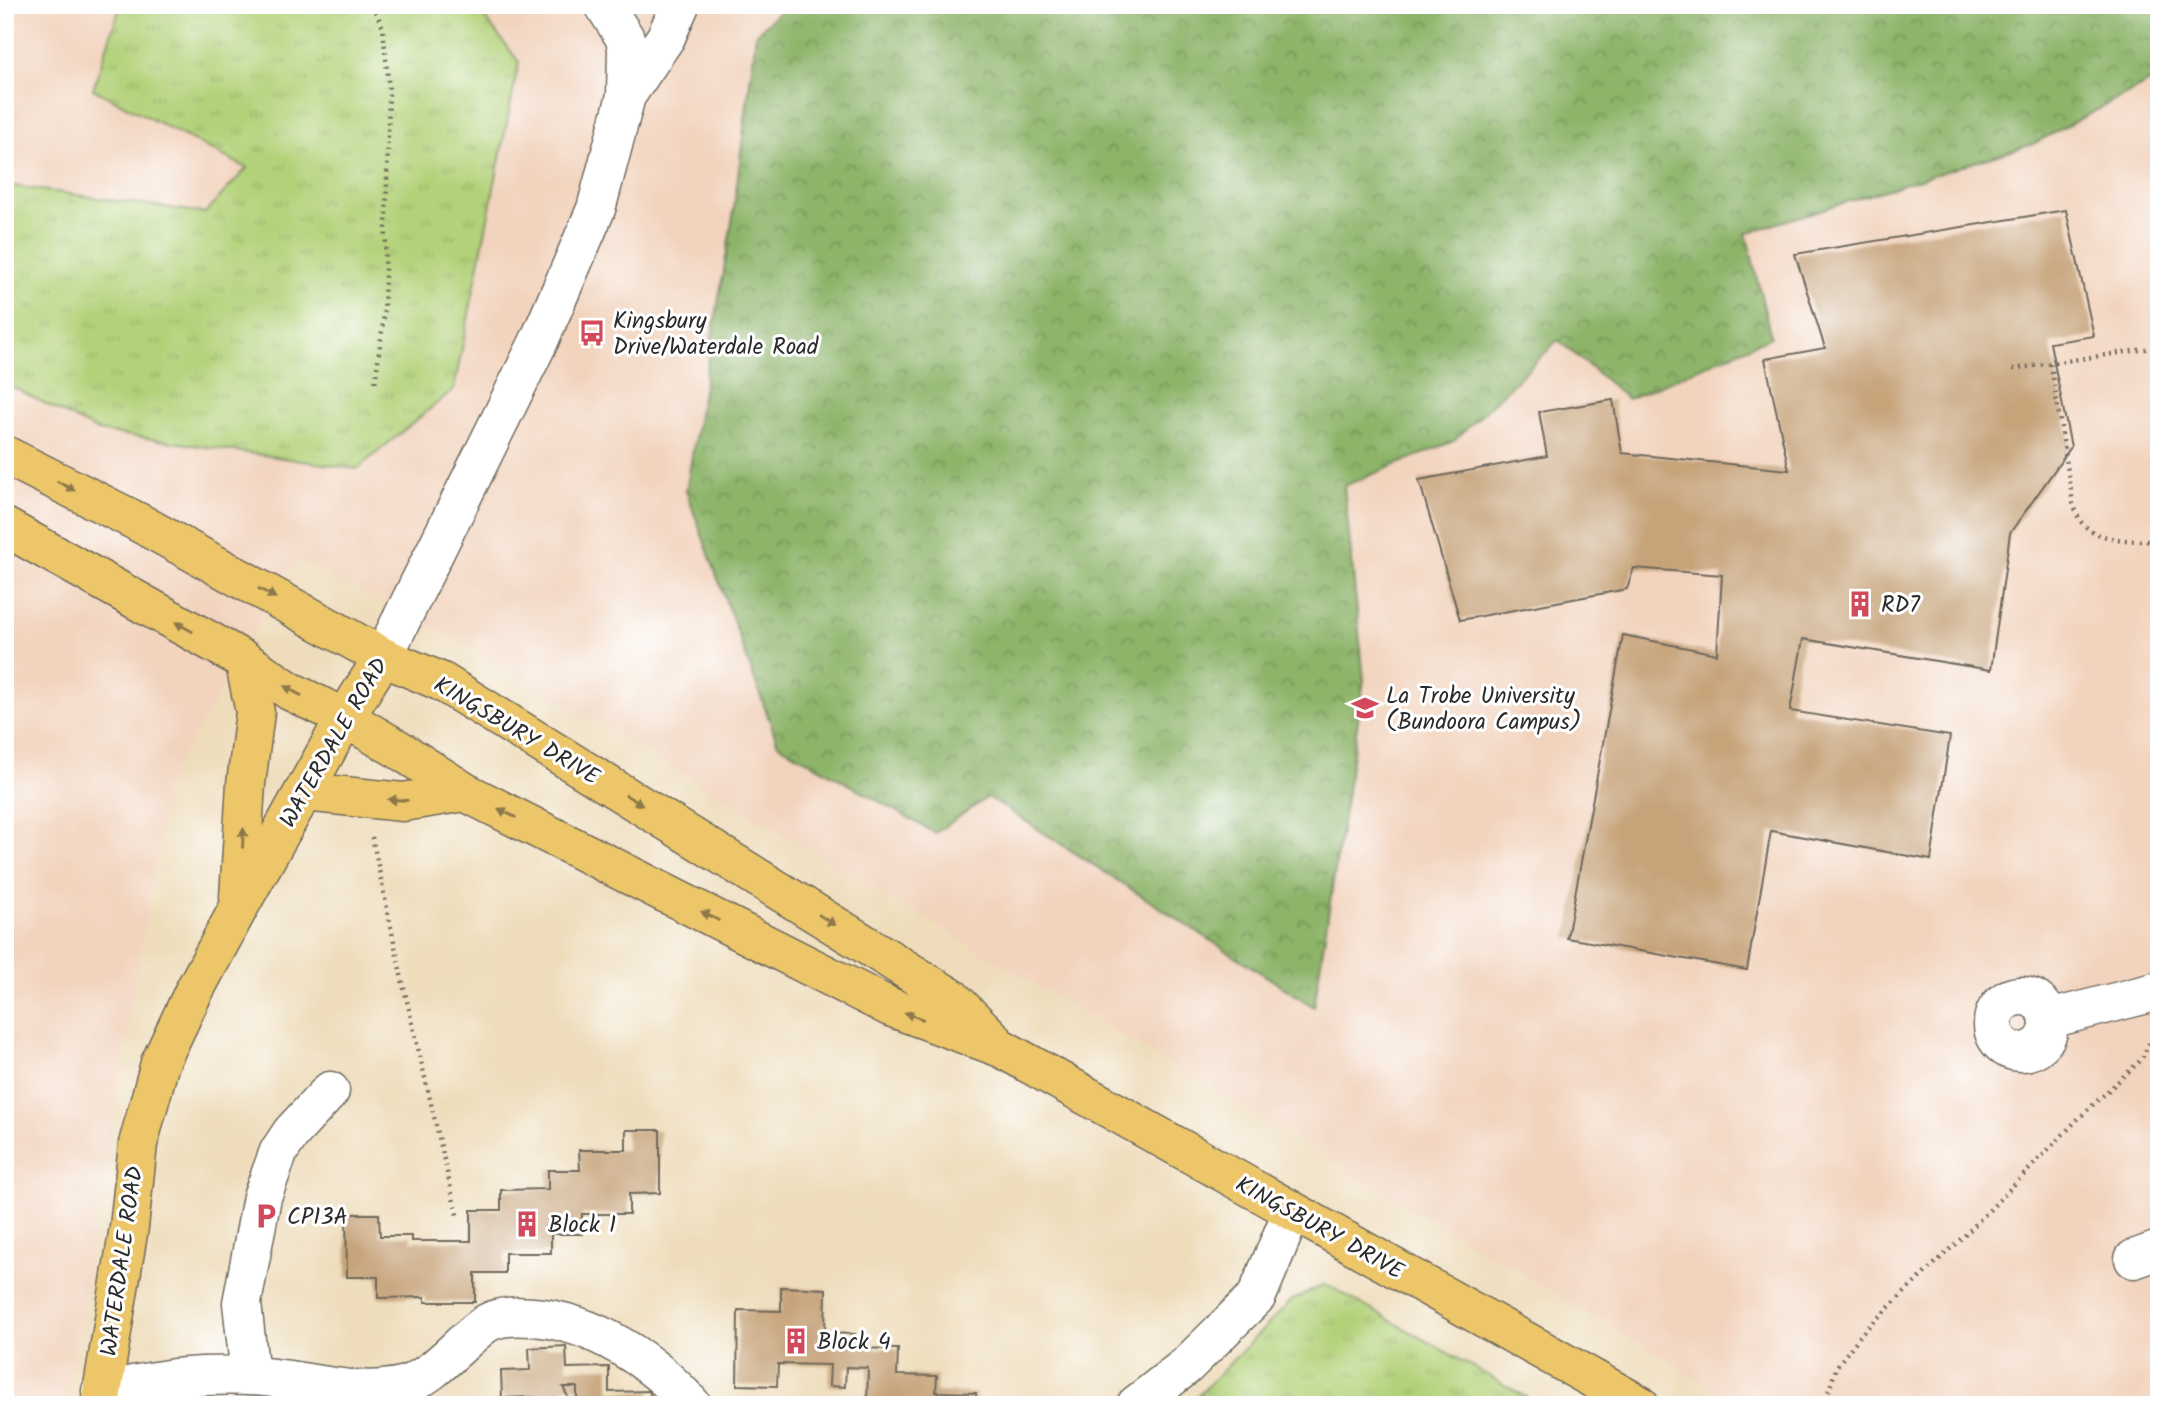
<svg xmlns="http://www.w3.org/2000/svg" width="2164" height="1410" viewBox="0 0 2164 1410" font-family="Kalam,sans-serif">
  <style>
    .built { fill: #f2d4be }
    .grass { fill: url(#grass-tufts); stroke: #6e7e52; stroke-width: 2 }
    .forest { fill: url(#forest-crowns); stroke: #5c704a; stroke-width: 2 }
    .building { fill: #c6a379 }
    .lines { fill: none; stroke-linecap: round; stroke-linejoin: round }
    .minor-casing { stroke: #6f695d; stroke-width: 41 }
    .major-casing { stroke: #6f695d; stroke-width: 41 }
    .path { stroke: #6f695d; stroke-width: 4.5; stroke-dasharray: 2 5; stroke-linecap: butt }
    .minor { stroke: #fff; stroke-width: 38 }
    .major { stroke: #ecc669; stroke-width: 38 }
    .oneway { fill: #8c784a }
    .labels { text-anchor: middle; stroke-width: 6; stroke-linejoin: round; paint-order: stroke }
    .poi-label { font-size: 23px; fill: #2b2b2b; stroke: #fff; text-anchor: start }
    .street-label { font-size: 23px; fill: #2b2b2b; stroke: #fff }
  </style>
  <defs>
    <pattern id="grass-tufts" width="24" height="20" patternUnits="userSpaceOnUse" patternTransform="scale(1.75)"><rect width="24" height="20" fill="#b2d279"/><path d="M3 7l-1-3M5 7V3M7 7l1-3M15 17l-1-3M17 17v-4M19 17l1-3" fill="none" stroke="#99b469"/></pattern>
    <pattern id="forest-crowns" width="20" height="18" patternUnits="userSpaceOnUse" patternTransform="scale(1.75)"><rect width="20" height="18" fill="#8db469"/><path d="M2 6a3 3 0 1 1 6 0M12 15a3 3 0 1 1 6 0" fill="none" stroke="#739357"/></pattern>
  </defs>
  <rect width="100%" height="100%" fill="#fff"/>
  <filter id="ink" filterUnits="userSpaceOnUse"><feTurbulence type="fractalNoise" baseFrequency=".0143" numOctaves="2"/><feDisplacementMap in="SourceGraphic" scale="14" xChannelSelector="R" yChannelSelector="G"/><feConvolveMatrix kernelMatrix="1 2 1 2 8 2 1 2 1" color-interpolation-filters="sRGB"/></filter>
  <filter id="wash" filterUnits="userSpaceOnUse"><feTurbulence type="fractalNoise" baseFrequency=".00686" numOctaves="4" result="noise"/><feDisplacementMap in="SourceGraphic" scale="28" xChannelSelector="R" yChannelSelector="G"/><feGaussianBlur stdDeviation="1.57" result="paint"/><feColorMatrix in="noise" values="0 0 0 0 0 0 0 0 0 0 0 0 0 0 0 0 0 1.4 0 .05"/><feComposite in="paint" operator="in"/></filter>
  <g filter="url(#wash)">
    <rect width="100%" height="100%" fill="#eedcba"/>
    <path class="built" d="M5,5h2154v1400h-418l-1289,-768 -155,-77 -128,219 -103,626h-61z"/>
    <path class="grass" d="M128,5h347l44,57 -65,327 -97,80 -259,-38 -93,-48v-198l200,28 42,-45 -154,-79 27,-82z
      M1326,1284l214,121h-351l103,-105z"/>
    <path class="forest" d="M786,5h1373v72l-126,67 -287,89 25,104 -143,62 -70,-59 -104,101 -110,45 20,194 -50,327 -326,-210 -53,36 -157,-89 -92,-253 47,-275 23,-182z"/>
    <g id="blocks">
      <path class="building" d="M2066,210l28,126 -44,7 21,104 -61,86 -19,137 -188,-31 -13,72 160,25 -19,124 -160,-29 -24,139 -180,-32 56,-303 94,19 5,-79 -88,-7 -7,21 -167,31 -41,-140 128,-24 -8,-44 74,-12 9,53 167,17 -24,-111 60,-11 -30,-94z
        M626,1130h34v63l-31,1v20h-47v20h-31v19h-46v20h-30v29h-50v-5l-47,1v-21h-31l-1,-63h33l1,22h31v5h60v-31h30v-20l47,-1v-19h32l-1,-20h47z
        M781,1287l45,2 -1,44 30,1 -1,14 44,1 -1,26 40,1 -1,16 40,1v12h-109l1,-37 -22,-1 -1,20 -16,-1 1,-21 -52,-1 -1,22 -40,-1 1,-75 43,1z
        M566,1346l1,22 42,-1v25l41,-1v14h-73v-18h-14l9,18h-38v-8l-32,1 -1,-27 29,-1 -1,-22z"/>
    </g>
  </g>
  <g filter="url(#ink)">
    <use href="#blocks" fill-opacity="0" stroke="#6f695d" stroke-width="2"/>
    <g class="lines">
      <g class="minor-casing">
        <path id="minor" d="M626,96l40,-59 14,-32
          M383,657l156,-316 57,-132 30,-113 1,-47 -2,-11 -21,-33
          M1993 1024a28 28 0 1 1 56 0a28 28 0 1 1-56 0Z
          M2049,1019l110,-28
          M2134,1259l25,-9
          M250,1376l-8,-73 20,-106 17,-46 12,-18 39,-42
          M101,1391c25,-4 49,-10 73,-13 24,-2 51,-3 75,-2 50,1 103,22 153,10 32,-8 58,-45 85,-63 13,-8 32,-7 46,-6 61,5 119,43 159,88
          M1136,1405l50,-39 71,-70 35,-84"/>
      </g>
      <g class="major-casing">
        <path id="major" d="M5,455l131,66 247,136 59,25 510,316 41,41
          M5,527l239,133 46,31 55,27 53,31 67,43 425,215 111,41 639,357
          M304,792l99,10 62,-10
          M239,897l7,-113 9,-72 -11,-52
          M100,1405l29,-178 9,-83 22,-81 33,-70 46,-86 106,-189 38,-61"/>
      </g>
      <path class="path" d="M373,5l10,23 6,62 -5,225 -9,69
        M2051,364l22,139c2,5 4,11 6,16 15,24 55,21 80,23
        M2013,369l146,-22
        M372,837l31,147 55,235
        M1824,1405l13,-39 26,-34 104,-99 112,-115 62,-58 16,-32"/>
      <use href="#minor" class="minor"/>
      <use href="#major" class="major"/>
    </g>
    <defs><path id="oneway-solid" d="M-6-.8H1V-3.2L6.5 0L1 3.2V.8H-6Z" transform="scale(1.75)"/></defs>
    <g class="oneway">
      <use href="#oneway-solid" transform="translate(66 486) rotate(27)"/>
      <use href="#oneway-solid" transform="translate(267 593) rotate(29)"/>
      <use href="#oneway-solid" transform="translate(184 627) rotate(-151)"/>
      <use href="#oneway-solid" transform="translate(293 691) rotate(-151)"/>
      <use href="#oneway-solid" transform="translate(398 800) rotate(-178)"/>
      <use href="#oneway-solid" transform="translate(634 800) rotate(31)"/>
      <use href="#oneway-solid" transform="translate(507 813) rotate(-153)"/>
      <use href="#oneway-solid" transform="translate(243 838) rotate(-87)"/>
      <use href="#oneway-solid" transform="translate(710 916) rotate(-153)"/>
      <use href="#oneway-solid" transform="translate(827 920) rotate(32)"/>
      <use href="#oneway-solid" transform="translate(914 1016) rotate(-160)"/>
    </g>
  </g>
  <defs>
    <g id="bus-bare" transform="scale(2.1)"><path d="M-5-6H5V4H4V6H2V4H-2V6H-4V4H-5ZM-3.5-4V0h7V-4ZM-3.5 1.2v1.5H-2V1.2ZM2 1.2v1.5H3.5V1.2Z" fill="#d1495b" stroke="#fff" stroke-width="2.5" paint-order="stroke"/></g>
    <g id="building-bare" transform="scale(2.1)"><path d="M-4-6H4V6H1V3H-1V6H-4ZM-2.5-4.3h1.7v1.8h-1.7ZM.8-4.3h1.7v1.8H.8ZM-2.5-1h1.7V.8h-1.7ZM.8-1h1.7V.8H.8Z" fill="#d1495b" stroke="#fff" stroke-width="2.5" paint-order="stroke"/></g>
    <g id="university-bare" transform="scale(2.1)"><path d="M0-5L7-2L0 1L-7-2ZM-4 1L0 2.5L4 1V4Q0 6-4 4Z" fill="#d1495b" stroke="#fff" stroke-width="2.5" paint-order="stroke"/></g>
    <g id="parking-bare" transform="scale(2.1)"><path d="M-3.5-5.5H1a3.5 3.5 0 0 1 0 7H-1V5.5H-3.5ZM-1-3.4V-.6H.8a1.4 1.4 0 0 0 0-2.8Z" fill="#d1495b" stroke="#fff" stroke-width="2.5" paint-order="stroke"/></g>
  </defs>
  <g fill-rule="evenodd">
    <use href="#bus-bare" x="592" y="333"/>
    <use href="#building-bare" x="1860" y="604"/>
    <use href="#university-bare" x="1365" y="708"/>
    <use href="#parking-bare" x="266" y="1216"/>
    <use href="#building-bare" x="527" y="1224"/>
    <use href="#building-bare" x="796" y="1341"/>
  </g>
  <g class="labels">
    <g class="poi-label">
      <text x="613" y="328">Kingsbury<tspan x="613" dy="26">Drive/Waterdale Road</tspan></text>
      <text x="1881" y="612">RD7</text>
      <text x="1386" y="703">La Trobe University<tspan x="1386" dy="26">(Bundoora Campus)</tspan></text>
      <text x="287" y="1224">CP13A</text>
      <text x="548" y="1232">Block 1</text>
      <text x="817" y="1349">Block 4</text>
    </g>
    <g class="street-label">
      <text transform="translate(517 730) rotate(31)" y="8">KINGSBURY DRIVE</text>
      <text transform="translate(333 742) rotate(-60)" y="8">WATERDALE ROAD</text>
      <text transform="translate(1320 1227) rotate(29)" y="8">KINGSBURY DRIVE</text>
      <text transform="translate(121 1261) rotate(-82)" y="8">WATERDALE ROAD</text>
    </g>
  </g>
  <rect width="2164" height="1410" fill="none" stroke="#fff" stroke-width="28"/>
</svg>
